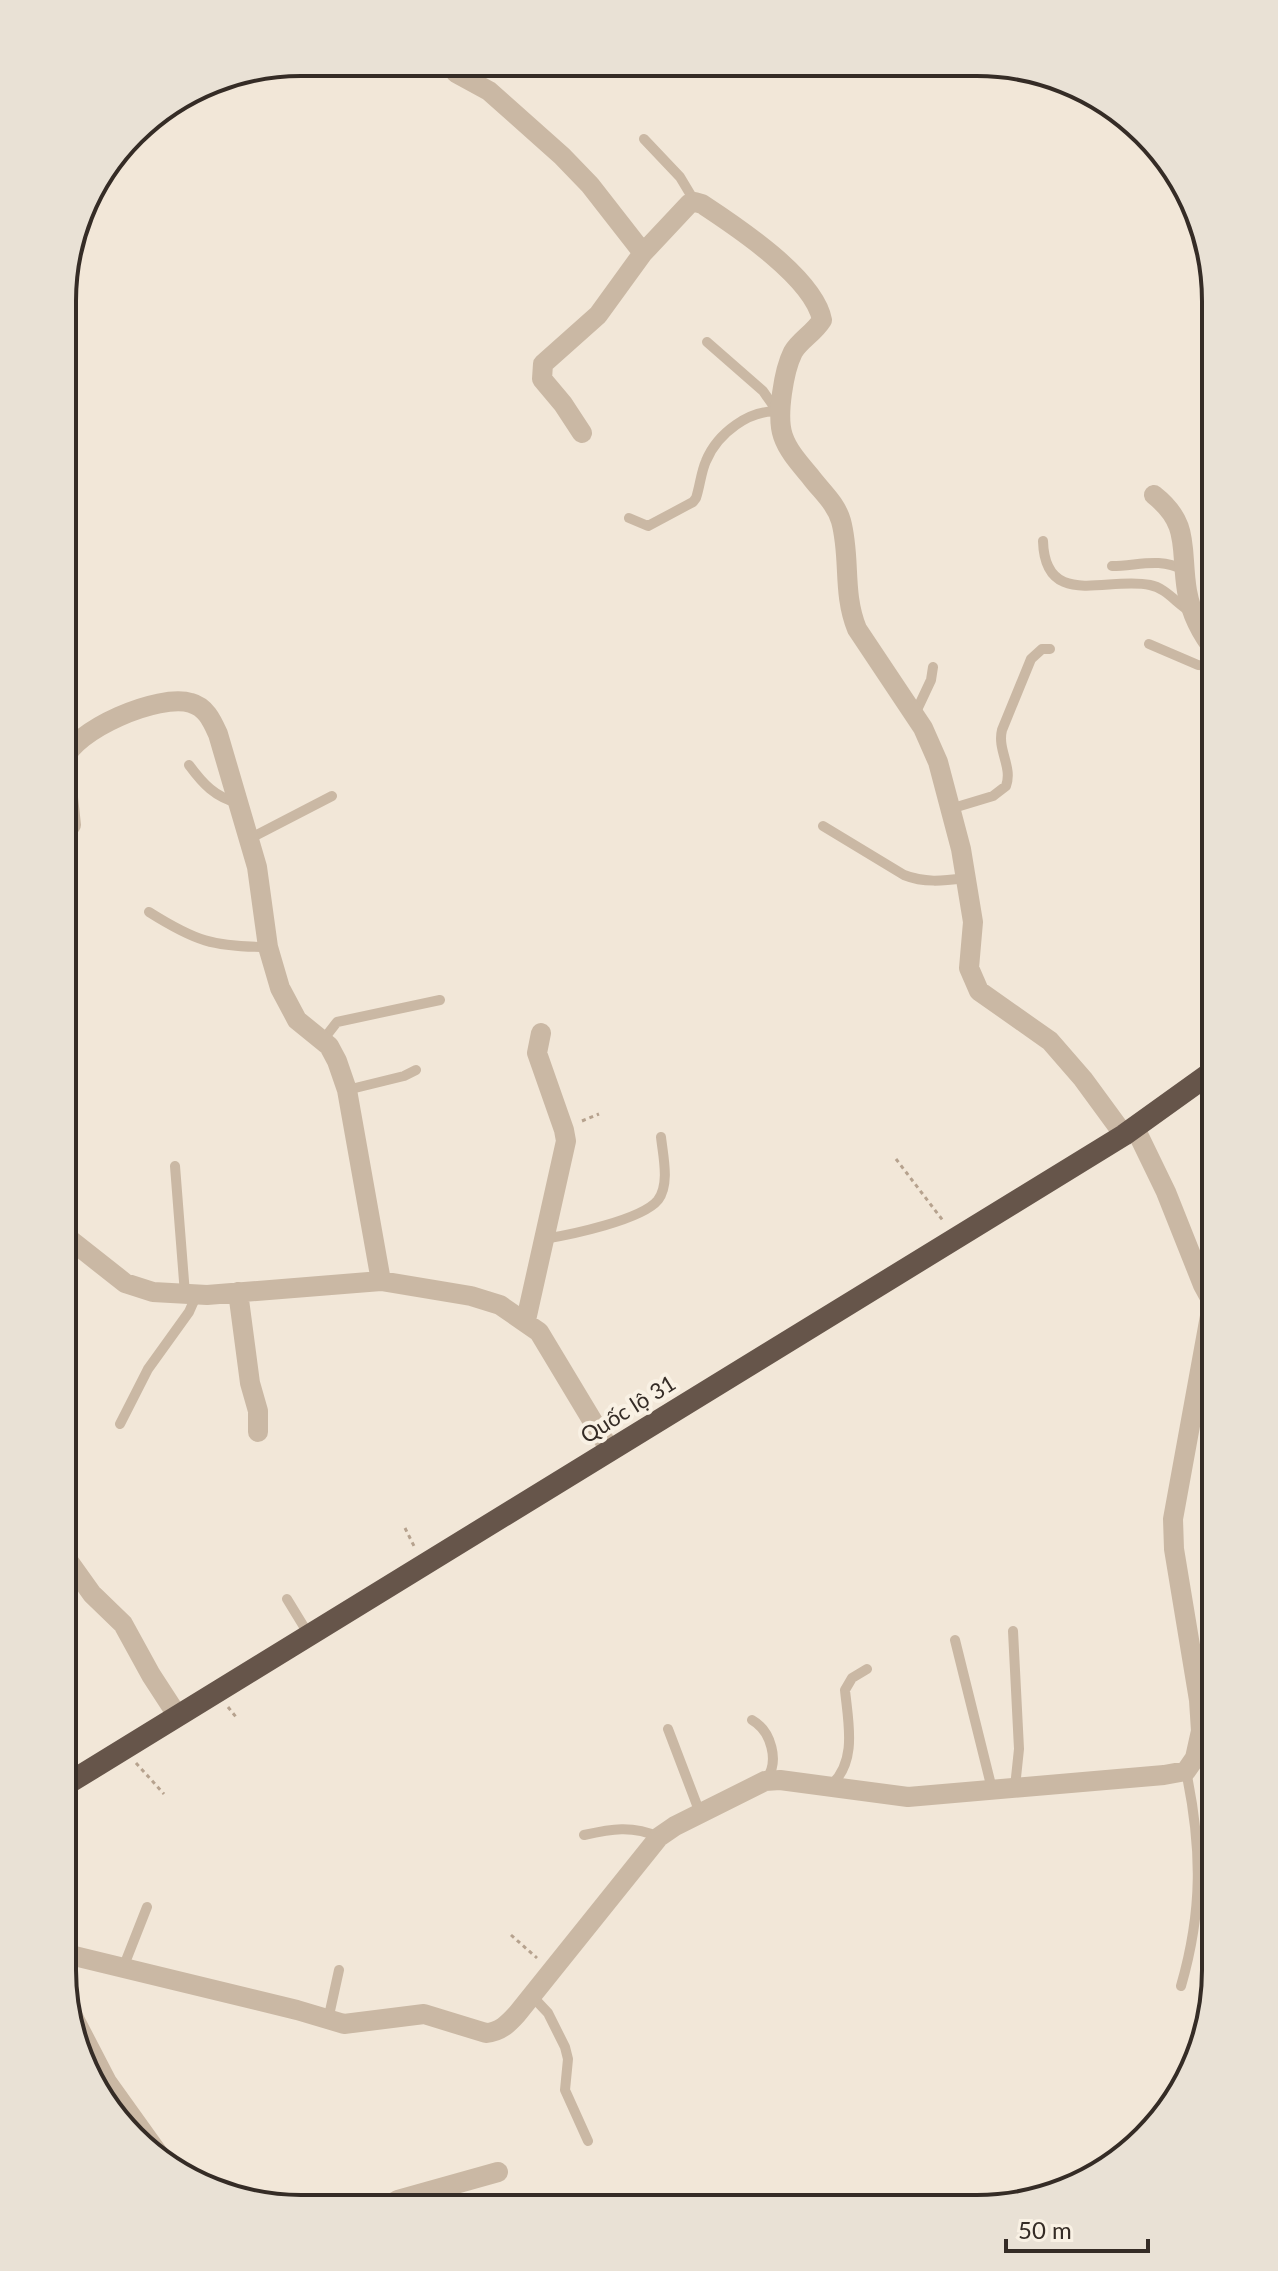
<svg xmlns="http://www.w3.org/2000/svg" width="1278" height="2271" viewBox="0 0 1278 2271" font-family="Lato,sans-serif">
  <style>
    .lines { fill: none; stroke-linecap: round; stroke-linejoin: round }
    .path { stroke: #b6a28e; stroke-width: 3; stroke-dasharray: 4 4; stroke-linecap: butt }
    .service { stroke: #cab8a4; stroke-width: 10 }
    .minor { stroke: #cab8a4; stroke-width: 20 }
    .tertiary { stroke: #cab8a4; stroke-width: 20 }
    .trunk { stroke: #66554a; stroke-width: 22 }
    .labels { text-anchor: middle; stroke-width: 8; stroke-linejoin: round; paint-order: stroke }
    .street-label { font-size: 22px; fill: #352c26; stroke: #f9f1e4 }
    .rim { fill: none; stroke: #352c26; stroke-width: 4 }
  </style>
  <rect width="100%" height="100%" fill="#f2e7d8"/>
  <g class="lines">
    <path class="path" d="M582,1121l17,-7
      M896,1159l48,63
      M405,1528l10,20
      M228,1707l8,10
      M136,1763l28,31
      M511,1935l26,23"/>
    <path class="service" d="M644,139l36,38 15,25
      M707,342l56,49 14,20
      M629,518l19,8 45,-24 3,-4c4,-12 5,-26 10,-37 11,-27 44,-53 74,-49
      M1043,541c2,69 64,35 107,44 16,3 27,19 41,27
      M1112,566c25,0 48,-9 71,4
      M1149,644l49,21 18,1
      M915,714l16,-34 2,-13
      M189,765c14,19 26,32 49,38
      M950,809l43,-13 13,-10c7,-19 -9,-36 -4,-56l29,-71 11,-10h8
      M823,826l81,49c20,8 39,6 60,3
      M249,839l83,-43
      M149,912c46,29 64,35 119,35
      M323,1040l14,-18 103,-22
      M347,1090l57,-14 12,-6
      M175,1166l10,128
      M544,1239c25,-4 98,-19 114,-39 12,-16 5,-44 3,-63
      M120,1424l28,-55 41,-57 8,-18
      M287,1599l22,36
      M1013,1631l6,118 -4,38
      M955,1640l37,149
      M752,1720c19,11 28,41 14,60
      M668,1729l32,84
      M1201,1731l15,11
      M830,1786c28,-24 18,-64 15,-96l7,-12 15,-9
      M584,1835c27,-6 48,-10 75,2
      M123,1968l24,-61
      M1181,1986c22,-76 21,-138 5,-215
      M532,1996l16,17 17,34 3,12 -3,31 23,51
      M328,2020l11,-50"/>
    <path class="minor" d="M456,73l33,18 73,65 28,29 53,68
      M582,433l-19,-29 -21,-25 1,-15 55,-49 45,-62 46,-49 6,-2 7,2c35,23 112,74 120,116 -8,13 -22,20 -29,32 -9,18 -17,64 -10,84 5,15 17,28 27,40 11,15 26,27 31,45 10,37 1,71 16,108l66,99 15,34 23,87 12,73 -4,46 10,23 71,50 33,38 41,56
      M1154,495c37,29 26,54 33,96 4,22 15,44 29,61
      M71,825l-7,-64c9,-31 95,-68 127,-58 15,4 21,18 27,31l39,133 11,80 12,41 17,32 32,26 8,15 10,29 34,191
      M1135,1128l31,64 37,93 13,24
      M63,1234l62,49 28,9 54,3 174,-14 90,15 29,9 39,27 71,118
      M238,1292l12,91 8,28v21
      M526,1320l40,-179 -2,-11 -27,-77 4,-20
      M62,1552l30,42 31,30 28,51 26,40
      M62,1953l235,57 47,14 80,-10 62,19c14,-1 22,-9 31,-19l142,-177 16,-11 90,-45 15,-1 128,17 256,-22 22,-4 9,-13 6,-27 -2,-31 -25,-151 -1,-30 39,-214
      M386,2207l12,-7 100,-28"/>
    <path class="tertiary" d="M68,2007l39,75 58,81"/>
    <path class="trunk" d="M62,1787l1062,-652 92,-66"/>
  </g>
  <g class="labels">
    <g class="street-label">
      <text transform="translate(628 1409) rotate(-32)" y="8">Quốc lộ 31</text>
    </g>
  </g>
  <path d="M0 0H1278V2271H0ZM301 76H977A225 225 0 0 1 1202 301V1970A225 225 0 0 1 977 2195H301A225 225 0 0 1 76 1970V301A225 225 0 0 1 301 76Z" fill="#e9e1d5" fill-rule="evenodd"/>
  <path class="rim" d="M301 76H977A225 225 0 0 1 1202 301V1970A225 225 0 0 1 977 2195H301A225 225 0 0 1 76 1970V301A225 225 0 0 1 301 76Z"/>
  <path d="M1006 2239v12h142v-12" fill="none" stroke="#352c26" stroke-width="4"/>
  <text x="1018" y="2239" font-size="24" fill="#352c26" stroke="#f9f1e4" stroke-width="6" paint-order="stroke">50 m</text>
</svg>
